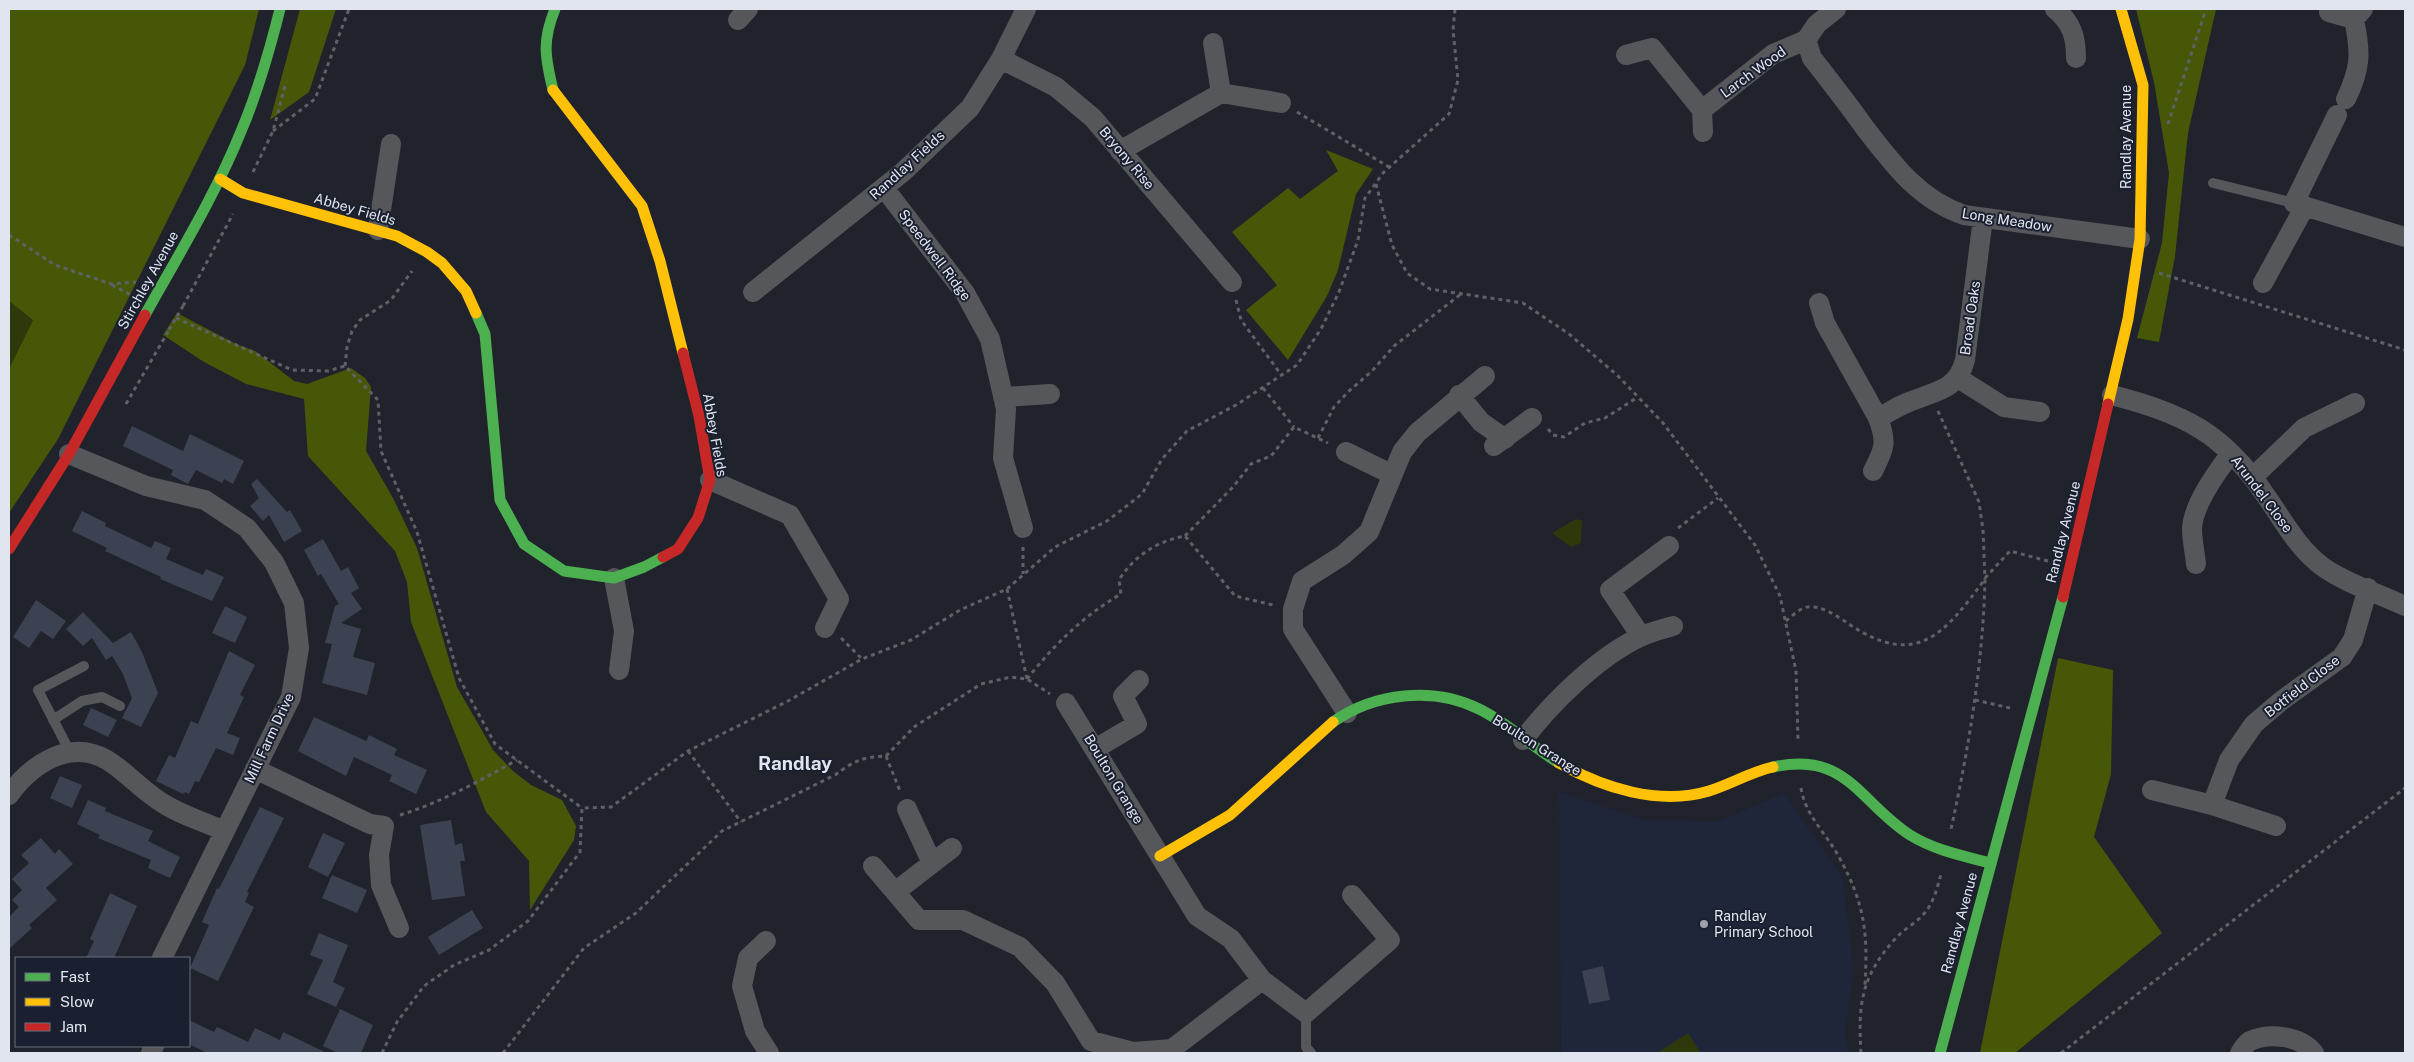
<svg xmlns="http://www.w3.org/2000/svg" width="2414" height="1062" viewBox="0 0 2414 1062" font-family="'Public Sans',sans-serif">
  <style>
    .built { fill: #1f263a }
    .green { fill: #2d390a }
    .forest { fill: #465808 }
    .building { fill: #3d4252 }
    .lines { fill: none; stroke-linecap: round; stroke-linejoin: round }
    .path { stroke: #606166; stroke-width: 3; stroke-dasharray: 4 4; stroke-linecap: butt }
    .lane { stroke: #56575b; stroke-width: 10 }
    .street { stroke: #56575b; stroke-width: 20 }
    .fast { stroke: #4caf50; stroke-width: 11 }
    .slow { stroke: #ffc107; stroke-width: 11 }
    .jam { stroke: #c62828; stroke-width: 11 }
    .path-bridge { stroke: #606166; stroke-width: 3; stroke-dasharray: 4 4; stroke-linecap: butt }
    .poi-dot { fill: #9da1ab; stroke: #1b2030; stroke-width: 2 }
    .labels { text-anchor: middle; stroke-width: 4; stroke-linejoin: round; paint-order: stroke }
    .street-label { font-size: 14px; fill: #e1e5f0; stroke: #1b2030 }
    .poi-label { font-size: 14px; fill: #e1e5f0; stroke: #1b2030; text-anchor: start }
    .district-label { font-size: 19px; font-weight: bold; fill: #e1e5f0; stroke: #1b2030 }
  </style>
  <rect width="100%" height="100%" fill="#20232b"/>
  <path class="built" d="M1559,792l84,28 76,1 65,-28 59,85 10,91 -8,66 4,18h-288z"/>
  <path class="green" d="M9,301l24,19 -24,49z
    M1576,519l6,2 -1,22 -10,4 -19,-14z
    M1688,1033l13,20h-44z"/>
  <path class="forest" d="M9,9h250l-14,56 -187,374 -49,74v-144l24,-49 -24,-19z
    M300,9h36l-27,83 -39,28z
    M2136,9h80l-28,124 -13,123 -16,86 -22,-4 25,-95 7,-70 -15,-91z
    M1326,150l47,19 -17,25 -18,76 -11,26 -39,64 -42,-50 31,-25 -45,-53 56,-44 12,11 38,-28z
    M177,313l57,30 21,8 39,30 13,3 44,-16 14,10 6,9 -5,64 27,47 24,50 40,139 36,63 20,21 18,14 31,15 14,26 -2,14 -44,70 -1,-49 -43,-49 -75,-190 -4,-40 -12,-31 -87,-95 -4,-57 -58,-15 -42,-22 -41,-27z
    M2058,658l55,12 -2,104 -17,63 68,96 -147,120h-35z"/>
  <path class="building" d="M132,426l51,25 7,-17 54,27 -11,23 -9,-5 -2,4 -26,-13 -8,14 -17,-9 2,-5 -50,-24z
    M257,479l30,33 3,-2 12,21 -18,11 -15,-27 -6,6 -13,-15 9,-8 -8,-14z
    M82,511l24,12 -1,3 46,22 4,-7 16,7 -5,11 37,16 3,-6 18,8 -12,24 -52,-22 1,-2 -56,-26 2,-3 -35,-17z
    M323,539l18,32 7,-4 11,21 -8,5 11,16 -21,14 20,6 -8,28 22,6 -8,32 -45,-12 10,-39 -7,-1 10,-37 4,-2 -18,-30 -3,2 -14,-26z
    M36,600l30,21 -13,18 -12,-8 -12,17 -16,-11z
    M225,606l22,11 -12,26 -23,-10z
    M83,612l30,31 18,-11 11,20 16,41 -17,34 -19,-9 10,-20 -9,-24 -11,-18 -6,4 -14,-22 -9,8 -17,-17z
    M229,651l26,14 -15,30 4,2 -17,36 13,5 -7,17 -17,-7 -17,34 -4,-1 -6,13 -4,-2 -2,2 -27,-13 13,-26 6,3 16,-37 7,3z
    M91,708l26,12 -9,17 -25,-12z
    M314,717l52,24 3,-6 28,14 -3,6 33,15 -11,24 -27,-13 3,-6 -38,-18 -8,19 -48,-25z
    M60,776l22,9 -10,23 -22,-10z
    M88,800l18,8 -1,3 48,20 -5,10 32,16 -10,21 -22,-10 3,-8 -53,-22 2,-3 -23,-11z
    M260,807l24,11 -37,74 2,1 -4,9 9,5 -36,74 -28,-13 19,-43 -7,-3 15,-34 2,1z
    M451,820l4,25 7,-2 3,18h-5l5,35 -33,4 -12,-75z
    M323,833l22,10 -17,34 -20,-10z
    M41,838l14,16 4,-5 14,15 -27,24 11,12 -28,25 3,3 -23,21v-32l10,-10 -7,-7 10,-10 -10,-11 17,-16 -8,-8z
    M332,875l35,15 -10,23 -35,-15z
    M110,893l27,13 -23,52h-28l8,-17 -4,-2z
    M472,910l11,18 -44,27 -11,-18z
    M319,933l29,12 -15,37 12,6 -9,19 -29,-13 16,-34 -13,-5z
    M1603,966l7,34 -21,4 -7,-33z
    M340,1009l33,16 -12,28h-23l-15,-7z
    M189,1020l25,12 3,-5 31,15 7,-14 25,12 3,-8 44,21h-120l-18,-9z"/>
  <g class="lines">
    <path class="path" d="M1297,112l92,55
      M2168,124l38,-115
      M273,131l42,-32 34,-90
      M253,172l20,-41 13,-49
      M1376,184l16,61 15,28 23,16 93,14 46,31 48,41 46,48 92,122 25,51 16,75 2,68
      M9,235l46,30 56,19 25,-2
      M2159,273l246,77
      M112,285l19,10
      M1236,300l5,20 41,56
      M183,306l50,-92
      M176,318l116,52 36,1 17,-5 33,34 3,51 36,81 42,146 36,66 87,64
      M345,366l2,-19 5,-16 8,-11 31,-20 21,-29
      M1263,388l31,39
      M126,404l43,-74
      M1938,411l41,91 4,28 2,49
      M1548,429l5,6 11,2 21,-14 20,-5 33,-21
      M1318,438l16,-31 15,-16 23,-20 22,-25 67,-52
      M1678,528l40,-30
      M1185,536l48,-49 18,-23 20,-8 23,-29 34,16
      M1023,547v27
      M1985,578l25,-27 38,10
      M1007,589l20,90
      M1786,621c6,-5 15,-14 22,-14 14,-2 30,10 41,17 68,46 96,9 136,-45 -2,84 -16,168 -34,250
      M841,638l21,21
      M1027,679c27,-34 56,-63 94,-85l-2,-14c15,-24 38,-39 66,-44l50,60 38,9
      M1975,700l35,8
      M688,751l53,71
      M886,756l28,-29 67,-43 30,-7 16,2 23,15
      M1801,788c4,27 25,45 38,69 26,47 29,76 26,128
      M400,815c42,-13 79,-34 117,-55
      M382,1053l15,-31 27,-36 30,-21 35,-15 39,-29 52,-69 2,-44 29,-1 77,-56 100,-50 74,-42 49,-19 49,-30 47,-21 48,-42 52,-26 35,-27 20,-35 25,-28 49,-26 61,-40 24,-36 18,-37 19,-52 7,-42 19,-26 65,-58 9,-34 -5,-50 2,-21
      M503,1053l81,-105 52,-35 86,-82 113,-56c19,-14 27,-18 51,-19l14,35
      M1861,1053c-3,-49 0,-76 34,-114 8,-9 19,-15 27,-23 11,-11 15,-27 19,-42
      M2061,1053l344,-265"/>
    <path class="lane" d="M2213,183l81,20
      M53,720l29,-19 20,-4 18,9
      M71,754l-33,-64 46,-24
      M1306,1013v34l5,6"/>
    <path class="street" d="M2055,9c17,14 21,28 21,49
      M2329,12l25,7 9,-10
      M738,20l10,-11
      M1806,40l6,18c18,23 36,46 53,70 28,36 54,72 99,87l176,24
      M1806,40l11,-16 19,-15
      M1213,43l8,50
      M1626,55l26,-7 50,62 1,22
      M1001,59l55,28 37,31 139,164
      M2346,99c15,-31 15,-46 8,-80
      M1702,110l71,-56 33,-14
      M2337,115l-43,88 111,34
      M1120,151l101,-58 60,10
      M884,188l81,105 25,46 16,70 -3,49 20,70
      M378,230l13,-86
      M2263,283l42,-77
      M753,292l150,-120 67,-64 31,-49 25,-50
      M1819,303l6,20 53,95c10,-5 20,-12 31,-16 26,-11 48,-11 56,-42l18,-142
      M1958,378l46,29 36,5
      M1459,395l22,27 24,17
      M2112,395c72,19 111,37 154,101 17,24 32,53 57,71 22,16 57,27 82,39
      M1003,397l47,-3
      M1494,446l38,-28
      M1346,452l45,22
      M69,454l77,32 59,14 42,28 27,34 20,41 5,45 -8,49 -129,261
      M1873,471c12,-23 14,-29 5,-53
      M2253,477l51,-49 51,-25
      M710,480l80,35 49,84 -14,29
      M2196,564c-1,-11 -4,-24 -4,-35 1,-25 25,-57 39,-76
      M614,578l10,53 -5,39
      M1641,636l-31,-46 59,-44
      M1066,703l131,213 34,23 31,41 44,33 84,-73 -38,-45
      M1347,713l-54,-84v-20l9,-28 41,-26 26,-23 33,-80 15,-19 68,-57
      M1523,740c28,-37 75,-83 117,-103 10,-5 23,-8 33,-11
      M1095,749l42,-25 -14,-28 16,-16
      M255,769l115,55 14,2 -5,29 2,30 18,43
      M2152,790l60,15
      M9,795c22,-30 60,-57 98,-35 18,11 33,28 51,40 19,14 45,21 66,31
      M907,809l25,54
      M2276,826l-64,-21 17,-45 25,-36 27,-23 61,-44 11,-17 15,-52
      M873,866l46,54h44l57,27 35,36 36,58 42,11 39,-3 90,-69
      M895,892l57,-44
      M766,941l-18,17 -6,28 13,45 14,22
      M151,1053l3,-7
      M2240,1053c2,-3 6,-10 10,-12 20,-9 51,-5 64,12"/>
    <path class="fast" d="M553,90c-8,-33 -11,-49 2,-81
      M476,313l9,21 15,166 24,44 40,27 50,7 30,-11 19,-10
      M145,315c34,-61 71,-121 97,-186 16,-38 28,-80 38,-120
      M1333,722c41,-29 100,-36 146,-13 29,14 53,38 80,54
      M1773,767c74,-16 86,35 137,68 24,15 53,21 80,28
      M1940,1053l123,-456"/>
    <path class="slow" d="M553,90l89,116 18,55 23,92
      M220,179l23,14 154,43 30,16 15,11 24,28 10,22
      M2108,404l20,-85 12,-80 3,-154 -22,-76
      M1559,763c44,25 100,43 150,28 22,-7 42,-19 64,-24
      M1160,856l70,-41 103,-93"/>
    <path class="jam" d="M9,549l60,-95 76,-139
      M663,557l15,-8 20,-31 12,-38 -11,-64 -16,-63
      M2063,597l45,-193"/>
    <path class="path-bridge" d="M169,330l14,-24"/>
  </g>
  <circle class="poi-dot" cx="1704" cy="924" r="5"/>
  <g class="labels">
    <g class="street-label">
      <text transform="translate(1753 72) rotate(-36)" y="5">Larch Wood</text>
      <text transform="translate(2126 137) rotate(-90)" y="5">Randlay Avenue</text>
      <text transform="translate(1127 158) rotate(50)" y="5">Bryony Rise</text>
      <text transform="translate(907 165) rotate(-42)" y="5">Randlay Fields</text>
      <text transform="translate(355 209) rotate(16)" y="5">Abbey Fields</text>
      <text transform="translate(2007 220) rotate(9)" y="5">Long Meadow</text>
      <text transform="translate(935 255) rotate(53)" y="5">Speedwell Ridge</text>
      <text transform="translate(148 280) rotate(-61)" y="5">Stirchley Avenue</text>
      <text transform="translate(1970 318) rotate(-82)" y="5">Broad Oaks</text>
      <text transform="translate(715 435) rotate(80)" y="5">Abbey Fields</text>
      <text transform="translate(2262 494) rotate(53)" y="5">Arundel Close</text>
      <text transform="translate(2063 532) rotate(-76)" y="5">Randlay Avenue</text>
      <text transform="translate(2302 686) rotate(-38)" y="5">Botfield Close</text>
      <text transform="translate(269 738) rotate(-65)" y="5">Mill Farm Drive</text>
      <text transform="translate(1537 745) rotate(32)" y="5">Boulton Grange</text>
      <text transform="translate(1114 779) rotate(59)" y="5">Boulton Grange</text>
      <text transform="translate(1959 923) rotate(-75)" y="5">Randlay Avenue</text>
    </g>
    <g class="poi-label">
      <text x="1714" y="921">Randlay<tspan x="1714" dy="16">Primary School</tspan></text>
    </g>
    <g class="district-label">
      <text x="795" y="770">Randlay</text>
    </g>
  </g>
  <rect width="2414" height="1062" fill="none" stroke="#e1e5f0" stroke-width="20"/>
  <rect x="15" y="957" width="175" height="90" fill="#1b2030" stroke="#6a6f7d"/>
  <rect x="25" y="973" width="25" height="8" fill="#4caf50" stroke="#6a6f7d"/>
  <text x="60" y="982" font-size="15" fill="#e1e5f0">Fast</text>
  <rect x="25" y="998" width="25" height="8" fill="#ffc107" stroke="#6a6f7d"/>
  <text x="60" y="1007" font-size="15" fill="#e1e5f0">Slow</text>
  <rect x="25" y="1023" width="25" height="8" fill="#c62828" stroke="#6a6f7d"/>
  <text x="60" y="1032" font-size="15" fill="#e1e5f0">Jam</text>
</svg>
